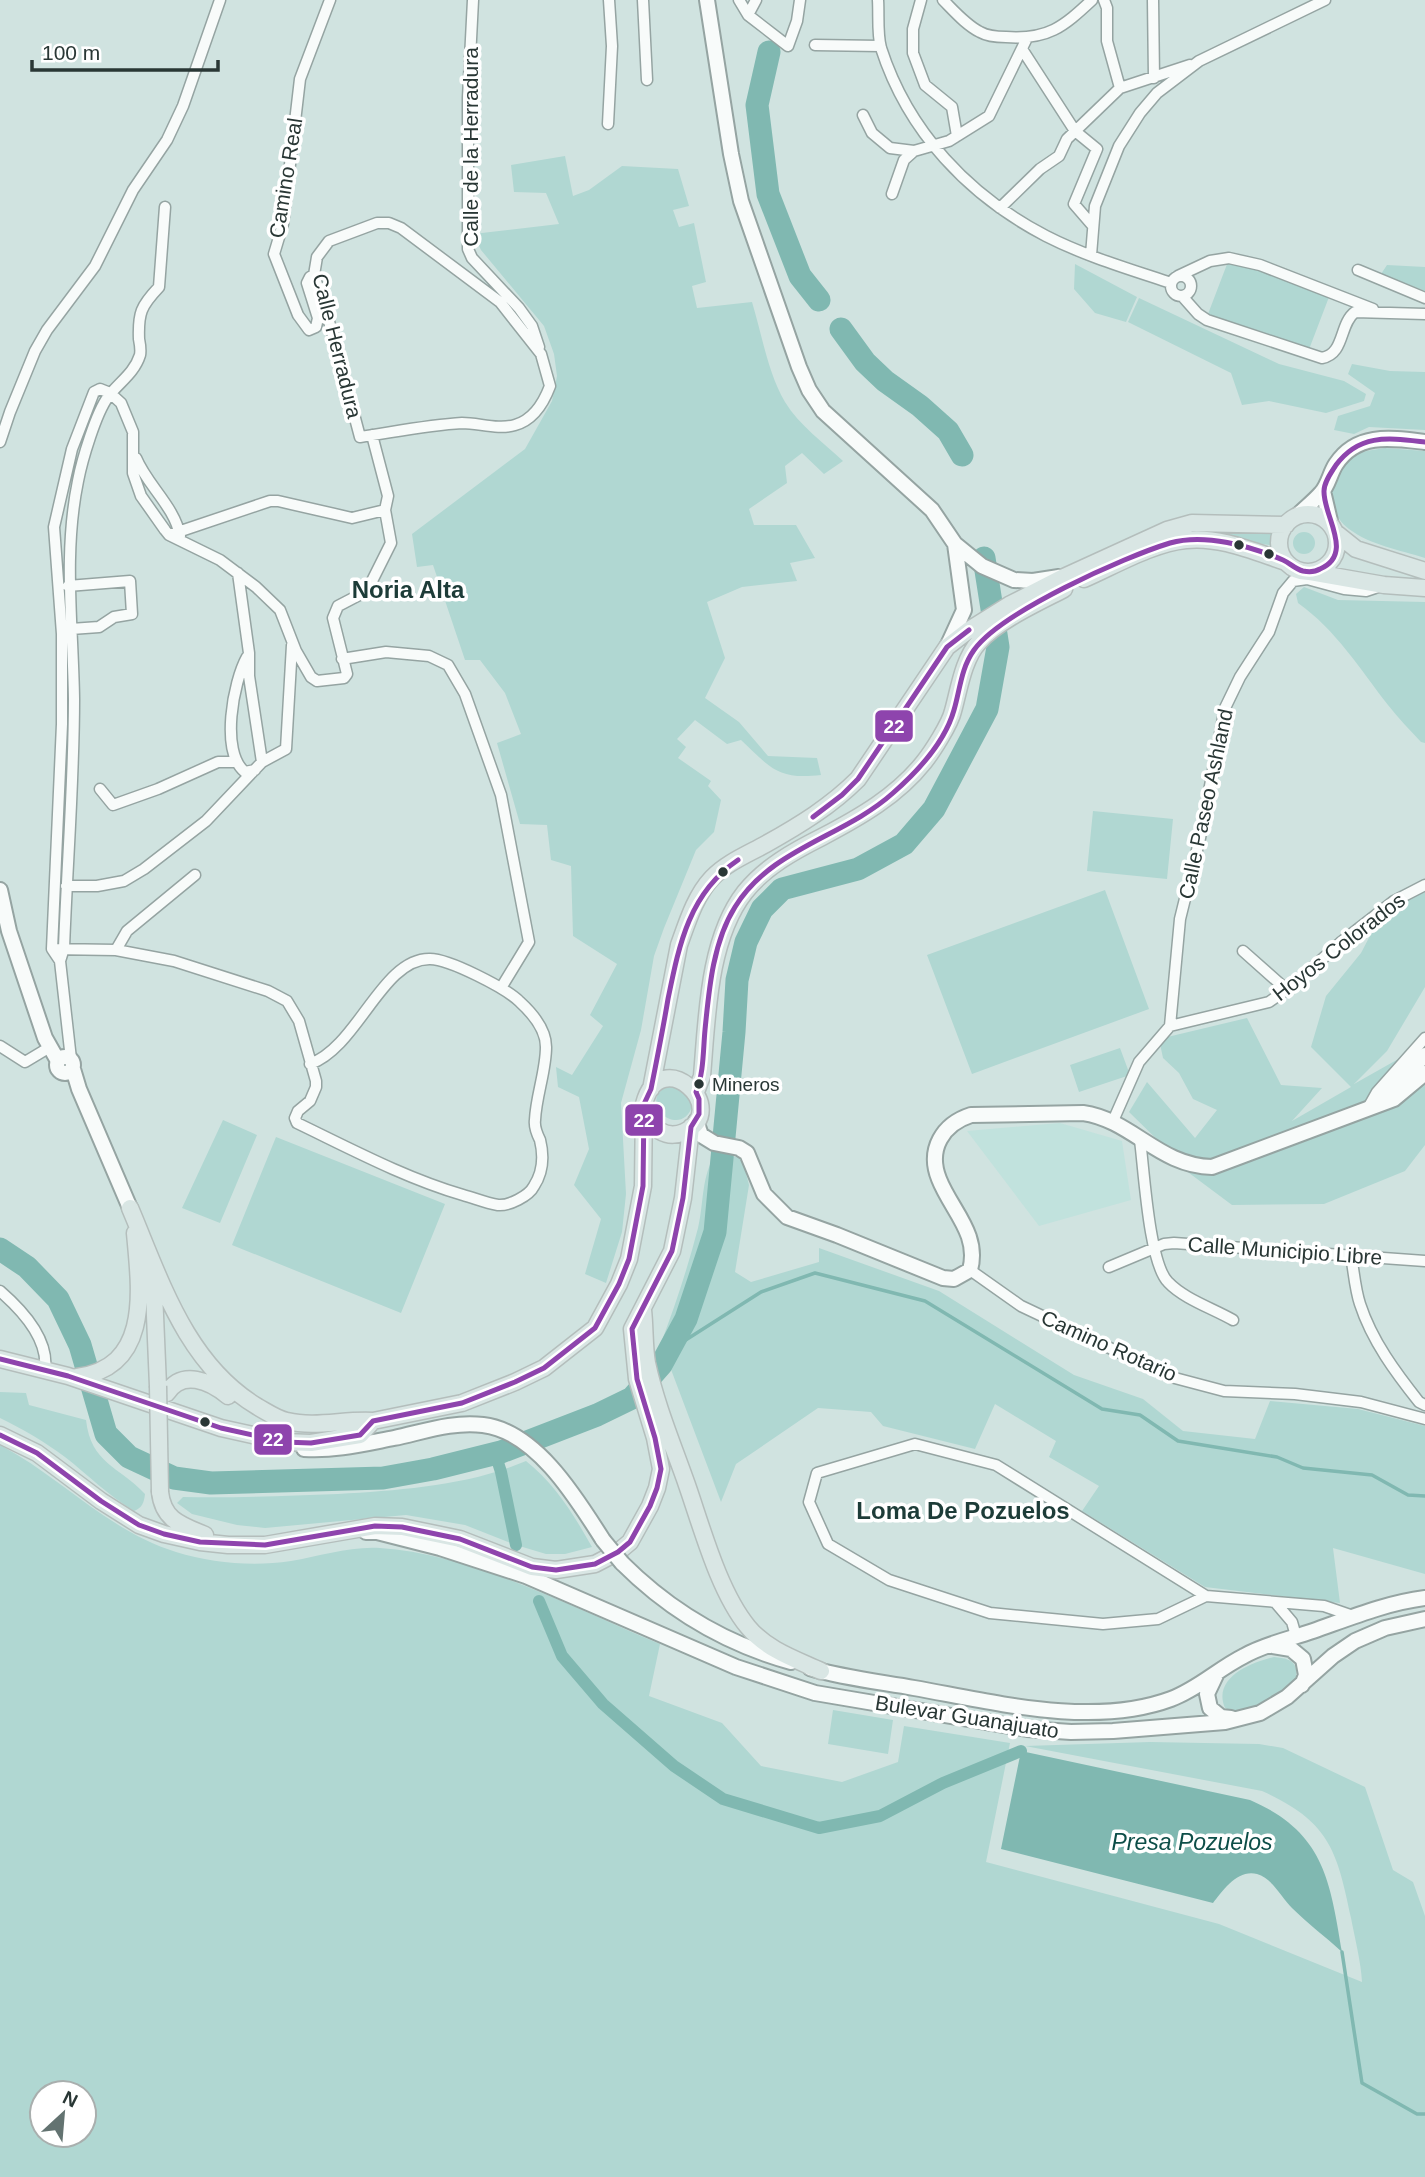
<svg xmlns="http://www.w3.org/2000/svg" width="1425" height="2177" viewBox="0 0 1425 2177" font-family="Arial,sans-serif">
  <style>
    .built { fill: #c1e2dd }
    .green { fill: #b0d7d2; fill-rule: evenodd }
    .water { fill: #80b8b1 }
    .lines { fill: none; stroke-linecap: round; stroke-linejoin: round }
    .stream { stroke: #80b8b1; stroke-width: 3.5 }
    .canal { stroke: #80b8b1; stroke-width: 12 }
    .river { stroke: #80b8b1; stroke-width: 23 }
    .street-casing { stroke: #95a4a2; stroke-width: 13 }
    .secondary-casing { stroke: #95a4a2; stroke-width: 18 }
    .primary-casing { stroke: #b4bebc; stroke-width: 19 }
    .street { stroke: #f8fbfa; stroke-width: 10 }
    .secondary { stroke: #f8fbfa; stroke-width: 14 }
    .primary { stroke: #d9e6e4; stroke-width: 16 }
    .secondary-bridge-casing { stroke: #95a4a2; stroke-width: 18; stroke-linecap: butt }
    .primary-bridge-casing { stroke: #b4bebc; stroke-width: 19; stroke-linecap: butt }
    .secondary-bridge { stroke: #f8fbfa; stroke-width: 14 }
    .primary-bridge { stroke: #d9e6e4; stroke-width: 16 }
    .bus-1-casing { stroke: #fff; stroke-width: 10 }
    .bus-1 { stroke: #8e44ad; stroke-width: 5 }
    .bus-dot { fill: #293735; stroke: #fff; stroke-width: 2.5 }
    .labels { text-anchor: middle; stroke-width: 7; stroke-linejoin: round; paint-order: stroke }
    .bus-label { font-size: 19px; fill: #293735; stroke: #fff; text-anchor: start }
    .street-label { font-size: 21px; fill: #293735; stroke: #fff }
    .water-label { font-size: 23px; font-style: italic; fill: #0d4e48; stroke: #fff }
    .quarter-label { font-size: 24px; font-weight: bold; fill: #1d3c38; stroke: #fff }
    .line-badge { stroke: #fff; stroke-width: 2.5 }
    .badge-label { font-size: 19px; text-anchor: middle; font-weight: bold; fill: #fff }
  </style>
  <rect width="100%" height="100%" fill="#d0e3e0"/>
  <path class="built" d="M1060,1123l62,18 9,59 -92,26 -72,-95z"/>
  <path class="green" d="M565,156l8,40 16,-6 33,-24 56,3 11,37 -16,4 6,17 15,-4 12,59 -14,4 5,22 55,-6c10,33 16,71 33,100 14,23 39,41 58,59l-19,13 -22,-21 -17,13 2,17 -38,26 5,16h42l19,33 -25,5 7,18 -55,6 -35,15 18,56 -20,40 34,24 29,34 49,2 4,17c-44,5 -50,-7 -80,-35l-14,4 -32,-24 -18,19 9,8 -8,11 33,23 -3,5 13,14 -7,32 -18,18 -32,78 -10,28 -13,74 -20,73 5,91 -4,38 -16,51 -21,-9 16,-55 -27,-34 15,-36 -10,-52 -21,-10 -2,-20 16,8 31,-49 -13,-11 27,-51 -44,-28 -2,-70 -20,-6 -4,-35 -27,-1 -23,-81 24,-9 -16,-41 -25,-33h-15l-32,-95 -16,2 -5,-33 113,-85 27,-48 5,-25 -3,-22 -10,-28 -63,-76 -8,-16 86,-10 -13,-31 -32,-1 -3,-27z
    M1229,259l100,38 -21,55 -100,-38z
    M1075,264l62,33 -11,25 -31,-9 -21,-24z
    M1387,265l38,2v24l-44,-17z
    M1139,298l140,66 65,17 22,13 -2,7 -38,12 -57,-12 -27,4 -11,-32 -103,-51z
    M1352,364l38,7 35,1v58l-56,-3 -15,7 -20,-4 4,-14 32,-10 5,-13 -27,-19z
    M1385,448l40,3v107c-25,-8 -55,-13 -76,-29 -24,-18 -24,-53 -1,-71 10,-7 25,-8 37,-10z
    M1233,529l44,3 -2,14 -68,-11v-3z
    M1293 543a11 11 0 1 1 22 0a11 11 0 1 1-22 0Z
    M1304,587l34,13 87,2v141l-4,-1c-11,-12 -23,-24 -33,-37 -28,-36 -52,-75 -90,-102l-2,-9z
    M1093,811l80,8 -6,60 -80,-8z
    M1425,888v99l-38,64 -33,33 71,-40v101l-20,26 -81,33 -92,1 -67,-50 10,2 -46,-45 18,-30 48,56 22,-28 -24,-11 -14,-26 -16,-15 -4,-19 88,-21 34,67 41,3 -30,33 59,-34 -40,-40 15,-51 35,-43 23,-44z
    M1105,890l44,119 -177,65 -45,-119z
    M1120,1048l10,27 -51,17 -9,-27z
    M676,1083l17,21c-12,41 -65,-8 -17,-21z
    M223,1120l34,15 -37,88 -38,-15z
    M276,1137l169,67 -44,109 -169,-68z
    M716,1154l26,4 7,27 -14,87 16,10 68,-20v-14l120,43 135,84 69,24 40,32 72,8 15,-38 88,8 67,17v148l-92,-26 7,55 -135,-16 -123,-76 17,-25 -50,-29 7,-16 -61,-37 -20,45 -92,-23 -12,-14 -53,-4 -82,56 -15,38 -60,-159c14,-37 27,-76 37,-115 6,-24 3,-53 18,-74z
    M0,1392l26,1 3,12 57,15c5,44 33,46 59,74 -1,9 -3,14 -11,17 -25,-15 -46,-36 -69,-54 -20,-15 -42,-28 -65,-39z
    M0,1445c61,32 108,86 176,107 36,11 77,15 115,9 29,-5 60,-15 89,-13 93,6 194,60 280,96l-11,52 73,27 39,43 81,16 56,-20 6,-36 106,17 -24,119 233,62 143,58c-1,-20 -7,-43 -11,-64 -14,-68 -22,-97 -89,-127l-237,-45 125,-4 109,2 24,4 82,39 28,83 20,12 12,34v261h-1425zM42,2093h42v42h-42z
    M526,1461c29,23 48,54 66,86l-27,7h-19l-30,-9 -51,-20 -59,-10 -141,13 -28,-3 -45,-11 -15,-11 6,-6c52,1 103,-1 155,-3 63,-4 129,-8 188,-33z
    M1274,1657c10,1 20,2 22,12 6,24 -40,38 -56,45l-15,-6c-13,-30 26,-46 49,-51z
    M833,1710l60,10 -5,34 -60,-10z"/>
  <path class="water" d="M1021,1751l229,49c74,32 80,80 92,152 -16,-15 -34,-28 -50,-44 -10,-10 -20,-30 -35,-34 -19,-5 -34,16 -44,29l-212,-54z"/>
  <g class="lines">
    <path class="stream" d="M670,1350l91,-58 54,-19 110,28 177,108 38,6 38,26 99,16 26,11 69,7 36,20 17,1
      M1342,1952l20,131 55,31h8"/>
    <path class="canal" d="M495,1453l6,19 15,73
      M539,1601l23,55 41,48 71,62 49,33 96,29 61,-12 63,-33 78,-32"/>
    <path class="river" d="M769,52l-12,53 11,89 32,82 19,24
      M841,329l24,33 20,19 35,25 28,25 14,24
      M0,1249l27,18 31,32 22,46 26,89 23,23 45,21 37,5 172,-5 50,-9 68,-17 96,-37 35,-17 29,-33 25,-46 29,-87 19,-200 3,-52 9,-38 16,-33 20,-20 76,-20 46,-25 30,-35 53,-100 11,-62 -14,-89"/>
    <g class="street-casing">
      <path id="street" d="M473,0l-5,98v151l4,9 47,50 13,18 7,21
        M643,0l4,80
        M739,0l9,15 40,31 9,-25 3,-21
        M878,0c1,15 -1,34 3,48 27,84 88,148 165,188 39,20 83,33 125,47
        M921,0l-8,29v24l12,32 27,22 5,29
        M943,0c11,11 23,25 37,32 7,4 19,5 26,5 42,3 57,-10 86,-37
        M1104,0l3,8v33l13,47
        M1153,0l1,78
        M748,15l8,-15
        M815,45l65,1
        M1022,49l53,82 22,18 -23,55 19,22
        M863,115l9,18 18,15 24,3 35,-10 40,-25 38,-78
        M608,124l4,-78 -3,-46
        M892,194l12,-34 10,-9
        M1000,208l40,-39 19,-13 8,-17 53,-51 70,-23
        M377,223h12l12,5 99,74 41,52 9,32c-6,16 -17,34 -35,39 -17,5 -36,-2 -53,-2 -34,2 -68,9 -102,14l-29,-109 -17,-53 3,-18 12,-16z
        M1091,255l4,-49 24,-60 21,-33 17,-20 42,-32 126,-61
        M1358,270l67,28
        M314,275l-4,2 -3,6 11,35 -2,9 -7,3 -11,-15 -24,-61 9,-30 17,-145 30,-79
        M1171 286a10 10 0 1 1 20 0a10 10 0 1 1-20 0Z
        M1178,276l32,-15 19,-3 31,7 113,44
        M1182,296l16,18 9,6 115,38c23,-4 17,-34 33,-46l70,2
        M0,442l10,-30 25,-61 12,-21 48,-64 38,-76 34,-50 16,-34 37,-106
        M136,458c11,27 39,49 44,78
        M169,535l101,-34h8l74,17 33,-8
        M238,573l11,80v23l13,86
        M68,586l62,-5 2,33 -18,3 -15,10 -28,2
        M247,657c-14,25 -27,95 -2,115l10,-2
        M342,659l44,-7 43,4 19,9 17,29 36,101 28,147 -28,46
        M100,789l13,16 45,-16 60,-27h18
        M66,886h31l27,-5 20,-12 62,-48 56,-59 24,-13 6,-104
        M52,949l64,1 58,11 94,30 19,10 12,20 17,60v6l-6,14 -12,10 -3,7 2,5c54,26 108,55 166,72 11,3 23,8 35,10 11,1 31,-9 36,-19 9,-14 10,-30 6,-46 -3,-6 -6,-13 -5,-20 1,-24 11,-49 11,-73 0,-17 -14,-34 -26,-45 -14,-14 -71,-43 -90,-43 -48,-1 -72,88 -120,105
        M116,950l11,-19 68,-56
        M1243,951l44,39
        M60,961l-8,-12 10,-225v-90l-8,-107 18,-78 22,-57 6,-3 10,4 11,10 12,29v41l8,23 24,34 4,5 51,25 36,27 24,23 16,41 15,26 6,4 27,-3 3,-4 -14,-56 5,-12 25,-13 9,-12 19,-38 -6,-33 3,-14 -16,-61
        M1170,1026l99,-24 23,-16 48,-43 54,-42 31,-16
        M0,1046l25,16 25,-15
        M71,1059l-11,-98 4,-13c3,-83 10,-166 10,-249 -1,-73 -11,-145 4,-218 4,-21 18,-68 30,-84 10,-14 26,-23 32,-42 1,-5 0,-11 -1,-16 -1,-26 2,-33 20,-52l6,-80
        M1368,1108l9,-16 48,-54
        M1113,1121l26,-59 31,-36 10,-107 20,-81 25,-130 15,-31 29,-45 14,-39 10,-12 14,-2 37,10 22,2 15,-5
        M1140,1140c4,30 9,123 28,142 16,17 44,26 65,38
        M1351,1256c3,16 4,33 9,48 12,37 36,69 59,98l6,3
        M1109,1267l55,-23 10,-1 251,18
        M970,1270l51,36 150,71 53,14 71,3 66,8 64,17
        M0,1291c22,19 49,48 45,79
        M1206,1596l-48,23 -55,5 -113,-11 -101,-33 -61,-36 -19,-42 8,-29 98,-29 81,21 210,131 118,10 29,10
        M1275,1602l17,20 4,14"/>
    </g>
    <g class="secondary-casing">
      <path id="secondary" d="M707,0l24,154 10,47 58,166 10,23 14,21 109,99 23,34 27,22 32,14 19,1 26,-4
        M1323,491l8,34
        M1297,516c8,-8 17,-15 24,-23 7,-7 9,-20 15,-29 21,-32 56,-26 89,-22
        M947,647l17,-37 -9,-66
        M0,890l9,41 36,107 13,23
        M57 1065a8 8 0 1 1 16 0a8 8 0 1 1-16 0Z
        M73,1069l6,20 51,119
        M1384,1096l41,-41
        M696,1121l5,14 13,8 25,5 8,5 17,41 23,23 50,18 106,43 11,1 16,-9c10,-36 -19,-60 -31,-91 -12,-30 4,-55 32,-64l112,-2c49,7 76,53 129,54l182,-68 31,-26
        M304,1449c31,2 59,-5 90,-11 29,-6 59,-17 89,-13 53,6 94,74 120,115
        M366,1532h11l63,16 86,28 210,91 79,26 212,36 44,3 42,-1 112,-9 35,-9 27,-16 46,-41 22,-15 30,-13 40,-9
        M622,1563c47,47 104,81 169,99
        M1273,1646l18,3 12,10 3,16 -4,10
        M810,1668c34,10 70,14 104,20 79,14 179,40 257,11 27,-10 47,-30 73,-43 21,-12 46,-17 69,-25 37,-13 73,-28 112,-33
        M1216,1675l-9,19 3,14 11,9 10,1"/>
    </g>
    <g class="primary-casing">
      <path id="primary" d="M1279 543a29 29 0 1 1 58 0a29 29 0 1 1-58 0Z
        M1336,533l20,16 69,22
        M1310,572l74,13 41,3
        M1084,579c30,-13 69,-36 102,-39 33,-4 69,12 100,22
        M651,1089l28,-144c8,-22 16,-49 33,-67 14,-15 36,-24 54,-34 34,-19 65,-38 92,-65l89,-132 22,-17 40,-25 55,-28 103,-47 25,-7 94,2
        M696,1092l6,-16c5,-58 6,-137 43,-184 20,-25 49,-41 77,-55 38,-20 75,-41 102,-75 8,-10 26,-38 29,-51 6,-21 10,-52 26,-69 18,-21 60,-40 85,-53
        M130,1208c31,73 56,156 128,199 9,5 19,12 29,14 28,7 58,-2 86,0
        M150,1274l4,18 4,94
        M643,1310c2,17 1,36 4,53 9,42 26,82 40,122 15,43 32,107 61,142 19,23 47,32 73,44
        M0,1359l68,17 153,52 63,14 27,1 49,-8 13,-14 89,-18 53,-21 29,-14 51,-40 24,-44 10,-25 14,-73 1,-82c16,-62 89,5 40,28 -18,8 -33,-4 -39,-20
        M77,1377c75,-10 63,-88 58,-144
        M167,1393c15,-24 43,-12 61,3
        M0,1435l37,18 64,48 38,24 25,9 36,8 28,3h37l110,-19 27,1 58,12 72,28 24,3 39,-6 23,-12 12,-10 20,-36 7,-18 4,-19 -6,-31 -18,-59 -5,-50 40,-78 11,-53 8,-71
        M160,1492c3,28 21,33 45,43"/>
    </g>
    <use href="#street" class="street"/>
    <use href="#secondary" class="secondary"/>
    <use href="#primary" class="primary"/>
    <g class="secondary-bridge-casing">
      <path id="secondary-bridge" d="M603,1540l19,23"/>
    </g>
    <g class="primary-bridge-casing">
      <path id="primary-bridge" d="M158,1386l2,106"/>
    </g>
    <use href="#secondary-bridge" class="secondary-bridge"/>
    <use href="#primary-bridge" class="primary-bridge"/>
    <g class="bus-1-casing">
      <path id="bus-1" d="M813,817l29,-22 16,-16 89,-132 22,-17
        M0,1359l68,17 153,52 63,14 27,1 49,-8 13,-14 89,-18 53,-21 29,-14 51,-40 24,-44 10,-25 14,-73 1,-82 7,-15c6,-30 12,-60 17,-90 11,-54 21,-106 70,-139
        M0,1435l37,18 64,48 38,24 25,9 36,8 65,3 110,-19 27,1 58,12 72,28 24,3 39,-6 23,-12 12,-10 20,-36 7,-18 4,-19 -6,-31 -18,-59 -5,-50 40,-78 11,-53 8,-71 8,-13v-15l-3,-7c8,-20 7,-41 9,-62 4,-41 8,-88 30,-123 36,-59 109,-70 158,-114 24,-21 52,-51 61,-83 6,-20 7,-42 20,-60 27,-38 150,-93 196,-107 35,-10 80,3 113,17 7,3 12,9 20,11 5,1 12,1 17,-2 35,-15 3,-53 4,-78 0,-9 7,-18 12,-26 24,-32 53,-27 89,-23"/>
    </g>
    <use href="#bus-1" class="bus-1"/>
  </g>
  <g class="bus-dot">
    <circle cx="1239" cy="545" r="6"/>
    <circle cx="1269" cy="554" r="6"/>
    <circle cx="723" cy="872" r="6"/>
    <circle cx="699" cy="1084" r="6"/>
    <circle cx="205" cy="1422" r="6"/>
  </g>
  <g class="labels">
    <g class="bus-label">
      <text x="712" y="1091">Mineros</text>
    </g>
    <g class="street-label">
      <text transform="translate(471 147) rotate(-90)" y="7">Calle de la Herradura</text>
      <text transform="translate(286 178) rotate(-81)" y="7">Camino Real</text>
      <text transform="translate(337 346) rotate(76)" y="7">Calle Herradura</text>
      <text transform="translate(1206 804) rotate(-78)" y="7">Calle Paseo Ashland</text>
      <text transform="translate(1339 947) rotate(-38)" y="7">Hoyos Colorados</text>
      <text transform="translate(1285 1251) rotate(4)" y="7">Calle Municipio Libre</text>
      <text transform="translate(1109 1346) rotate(24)" y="7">Camino Rotario</text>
      <text transform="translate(967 1717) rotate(9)" y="7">Bulevar Guanajuato</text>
    </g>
    <g class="water-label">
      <text x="1192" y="1850">Presa Pozuelos</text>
    </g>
    <g class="quarter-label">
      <text x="408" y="598">Noria Alta</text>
      <text x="963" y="1519">Loma De Pozuelos</text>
    </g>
  </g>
  <g class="line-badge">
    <rect x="874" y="709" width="40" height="34" rx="7" fill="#8e44ad"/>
    <rect x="624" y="1103" width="40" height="34" rx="7" fill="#8e44ad"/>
    <rect x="253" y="1423" width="40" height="33" rx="7" fill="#8e44ad"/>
  </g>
  <g class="badge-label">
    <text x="894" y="733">22</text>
    <text x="644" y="1127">22</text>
    <text x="273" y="1446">22</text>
  </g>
  <g transform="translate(63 2114) rotate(26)"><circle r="33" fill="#ffffff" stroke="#a9afae" stroke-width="2"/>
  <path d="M0-5L12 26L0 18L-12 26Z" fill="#637371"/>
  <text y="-10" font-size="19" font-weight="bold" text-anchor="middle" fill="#293735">N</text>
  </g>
  <path d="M32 60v10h186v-10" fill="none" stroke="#293735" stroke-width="3.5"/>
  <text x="42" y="60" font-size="21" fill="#293735" stroke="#ffffff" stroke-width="5" paint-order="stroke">100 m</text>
</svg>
